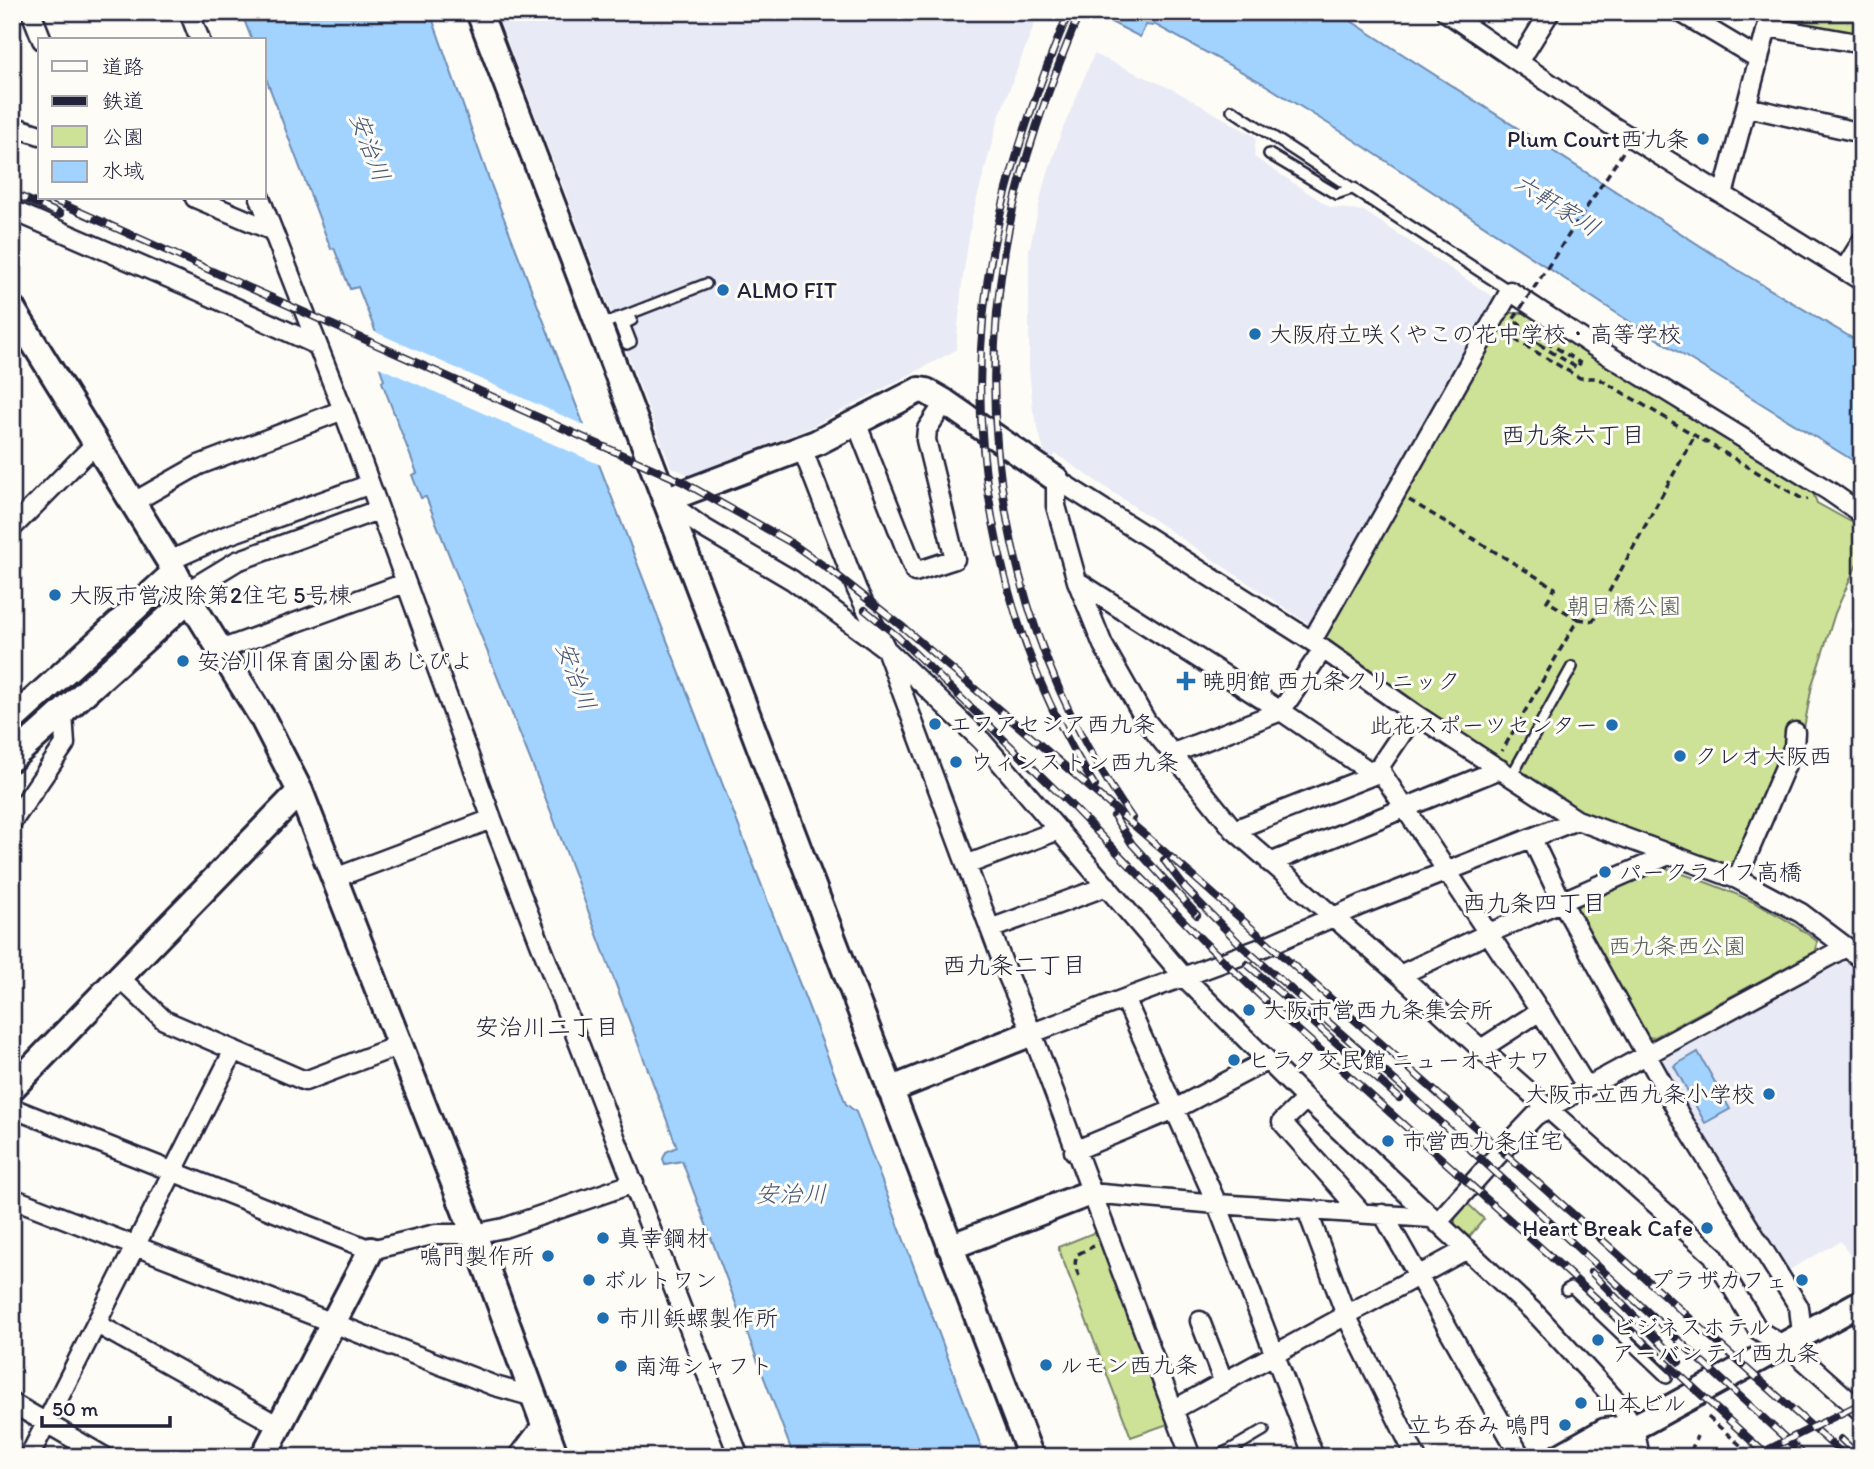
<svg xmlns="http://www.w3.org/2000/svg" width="1874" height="1469" viewBox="0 0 1874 1469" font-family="Itim,'Klee One',sans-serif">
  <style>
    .built { fill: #e8eaf5 }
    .green { fill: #cde297; stroke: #788269; stroke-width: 2 }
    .water { fill: #a2d3ff; stroke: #6f8cb1; stroke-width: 2 }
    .pier { fill: #fdfcf7 }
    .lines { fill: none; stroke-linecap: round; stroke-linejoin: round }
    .lane-casing { stroke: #22223b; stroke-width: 14 }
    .street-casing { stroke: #22223b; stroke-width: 23 }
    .secondary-casing { stroke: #22223b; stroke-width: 30 }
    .path { stroke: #22223b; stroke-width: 3.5; stroke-dasharray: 7 5; stroke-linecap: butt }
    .lane { stroke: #fdfcf7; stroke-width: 9 }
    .street { stroke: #fdfcf7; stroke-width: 18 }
    .secondary { stroke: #fdfcf7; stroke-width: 24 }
    .rail-casing { stroke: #22223b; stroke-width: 8 }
    .rail { stroke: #fdfcf7; stroke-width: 5; stroke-dasharray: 16; stroke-linecap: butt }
    .path-bridge { stroke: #22223b; stroke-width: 3.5; stroke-dasharray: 7 5; stroke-linecap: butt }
    .poi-dot { fill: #1f6fb2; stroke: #fdfcf7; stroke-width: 2.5 }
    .labels { text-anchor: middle; stroke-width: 6; stroke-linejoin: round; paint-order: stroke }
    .poi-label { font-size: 23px; fill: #22223b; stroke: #fdfcf7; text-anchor: start }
    .park-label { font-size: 23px; fill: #555c57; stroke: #fdfcf7 }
    .water-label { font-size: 24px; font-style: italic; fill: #485776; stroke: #fdfcf7 }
    .neighbourhood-label { font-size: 24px; fill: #22223b; stroke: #fdfcf7 }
  </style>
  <rect width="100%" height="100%" fill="#fdfcf7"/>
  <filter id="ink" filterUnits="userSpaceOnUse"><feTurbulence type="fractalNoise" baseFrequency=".0143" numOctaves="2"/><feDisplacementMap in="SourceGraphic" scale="14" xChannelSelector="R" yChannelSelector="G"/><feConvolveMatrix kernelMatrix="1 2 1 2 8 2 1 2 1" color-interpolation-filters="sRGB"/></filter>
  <g filter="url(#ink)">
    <path class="built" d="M496,12h523l16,10 -36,95 -27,100 -10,66 -6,67 -147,78 -120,47 -18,-8z
      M1094,54l82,37 80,46 -2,20 76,50 34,4 135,90 -184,327 -259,-174 -4,5 -7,-4 -12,-45 -4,-42v-117l14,-63 19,-57z
      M1838,962l11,1 13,10v257l-3,2 3,6v24l-6,4 -15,-25 -54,30 -94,-149 -31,-56 3,-9z"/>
    <path class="green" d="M1782,12h80v26l-75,-14 -6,-9z
      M1502,313h28l281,175 6,15 45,25v25l-27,60 -9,29 -14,43 -12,65 -56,124 -161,-58 -260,-176z
      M1660,866c59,20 105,36 157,75l-1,10 -163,87 -8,-2 -69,-129 2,-6z
      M1466,1202l18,17 -15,18 -14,-12v-10z
      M1098,1231l73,192 -40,14 -73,-190z"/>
    <path class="water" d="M241,12h189l60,170 356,922 10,8 129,345h-191l-112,-296 -17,3 -2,-5 3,-7 11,-5 -126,-335 -125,-315 -5,1 -9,-23 5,-2 -35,-91 2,-2 -5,-15 8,-4 -29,-74 -8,2 -16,-41 -3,1 -67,-176v-33h-12z
      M1073,12h264l404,260 121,72v122l-226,-140 -291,-192 -86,-53 -105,-57 -1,2 -7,-1 -6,12 -29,-15h-17z
      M1698,1052l32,57 -25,14 -31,-57z"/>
    <path class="pier" d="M371,330l217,97 15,39 -227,-100 1,-3 6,-3z"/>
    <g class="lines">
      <g class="lane-casing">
        <path id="lane" d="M1232,110l278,181
          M1269,154l67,40 18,-6
          M617,318l10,26 4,-2 -7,-18 8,-4
          M611,321l95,-37
          M1511,777l61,-110
          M1566,1290l5,-3 96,91
          M1214,1457l16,-7 34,-20"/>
      </g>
      <g class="street-casing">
        <path id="street" d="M31,12l11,28
          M189,12l11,28
          M1446,12l163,112 253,157
          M1680,12l79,47
          M1768,27l94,17
          M1519,62l31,-50
          M1747,107l115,26
          M12,126l28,9
          M1723,195l48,-183
          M195,198l78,33
          M260,198l83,212 149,409 247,638
          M12,210l187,81 118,54
          M1844,270l18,-29
          M856,422l59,150 40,-13 -29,-119 1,-11 18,-27
          M802,448l55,142 29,59 121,325 25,59 159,424
          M1056,479v27l21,75 26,64 43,76 88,109 166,145 81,74 232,206 45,75 39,24 65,58
          M1056,479l257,163 102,72 162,106 160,59 64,34 61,46
          M665,500l37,27 90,53 94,69 96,92 202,236 122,122 233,218 80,87 15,23 6,30
          M132,503l67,-38 144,-55
          M12,528l83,-84
          M169,561l56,-25 143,-51
          M1077,581l204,130 85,58 15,3 159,239 46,75
          M186,592l51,-31 141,-51
          M1317,632l193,-341 83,55 236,145 33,23
          M220,650l185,-67
          M1171,754l110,-43 42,-62
          M12,822l53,-78 -2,-31
          M1234,830l147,-58 1,-9 33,-49
          M1532,839l30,63 121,219 116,186 3,27
          M1270,863l230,-94
          M966,865l93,-35
          M335,878l157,-59
          M1737,879l57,-133 1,-14
          M990,929l117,-43
          M1400,975l87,-41 184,-80
          M120,978l44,42 141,61 95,-36
          M1125,999l92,205 97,253
          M1032,1033l232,-86 97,-42 216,-85
          M1481,1049l59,-38
          M1306,1099l-24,23 79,90
          M12,1108l359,142 65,-16h38l30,-6 130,-45
          M1074,1151l101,-42 91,-48
          M1090,1193l127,11 214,14
          M12,1198l483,188 39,11
          M1307,1210l39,105 70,142
          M1383,1214l138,243
          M1437,1223l60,-67 38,-40 13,-8 298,-161
          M1200,1321l24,62
          M97,1324l182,102
          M12,1403l93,54
          M1173,1410l294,-161
          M29,1457l205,-407
          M518,1457l25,-33"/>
      </g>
      <g class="secondary-casing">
        <path id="secondary" d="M479,12l552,1445
          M12,308l157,253 20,38 74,120 37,72 174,443 82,223
          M665,500l151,-57 103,-53 7,1 19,11 111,77
          M12,720l163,-148
          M12,758l177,-159
          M12,1088l288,-297
          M890,1090l142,-57
          M950,1247l140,-54
          M263,1457l108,-207
          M1559,1457l46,-26 29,-4 12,-6 216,-119
          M1600,1457l14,-8 20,-22"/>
      </g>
      <path class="path" d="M1510,327l22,12 6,-9 -2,-1
        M1504,333l76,45h18l206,122 4,-1
        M1526,347l6,-8 7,5
        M1409,500l146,88 -8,13 31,18 -76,132
        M1578,619l15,2 102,-186
        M1862,1248l-2,1 2,4
        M1079,1276l-4,-10 1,-11 18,-9
        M1708,1417l46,40
        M1691,1451l6,-15
        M1710,1455l3,-2"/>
      <use href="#lane" class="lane"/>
      <use href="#street" class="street"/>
      <use href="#secondary" class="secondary"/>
      <g class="rail-casing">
        <path id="rail" d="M1069,12c-31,73 -57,148 -74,226 -38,184 -1,389 100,548
          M1080,12c-31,75 -60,152 -74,232 -35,199 9,408 126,574
          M12,193l48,21
          M49,198l634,284 107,60 48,34 66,52 290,249 652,580
          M865,610l32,26 94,91 83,81 130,134 66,63 280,251 219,201
          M1114,816l18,28 65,71
          M1164,860l21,28 57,58 168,148 396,363
          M1247,964l152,134
          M1591,1272l88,90
          M1841,1439l19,18
          M1753,1457l109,-54"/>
      </g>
      <use href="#rail" class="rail"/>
      <path class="path-bridge" d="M1539,344l38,24 3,-5 -67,-43 110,-168"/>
    </g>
  </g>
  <g class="poi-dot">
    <circle cx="1703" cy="139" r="7"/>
    <circle cx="723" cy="290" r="7"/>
    <circle cx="1255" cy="334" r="7"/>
    <circle cx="55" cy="595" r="7"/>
    <circle cx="183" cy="661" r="7"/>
    <path d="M1182.5 670.5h7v7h7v7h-7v7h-7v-7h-7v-7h7z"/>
    <circle cx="935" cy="724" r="7"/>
    <circle cx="1612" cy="725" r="7"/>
    <circle cx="1680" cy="756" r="7"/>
    <circle cx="956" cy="762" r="7"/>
    <circle cx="1605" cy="872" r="7"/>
    <circle cx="1249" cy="1010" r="7"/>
    <circle cx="1234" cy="1060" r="7"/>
    <circle cx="1769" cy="1094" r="7"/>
    <circle cx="1388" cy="1141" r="7"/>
    <circle cx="1707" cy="1228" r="7"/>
    <circle cx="603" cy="1238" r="7"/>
    <circle cx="548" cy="1256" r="7"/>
    <circle cx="589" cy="1280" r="7"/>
    <circle cx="1802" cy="1280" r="7"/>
    <circle cx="603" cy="1318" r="7"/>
    <circle cx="1598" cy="1340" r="7"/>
    <circle cx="1046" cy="1365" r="7"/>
    <circle cx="621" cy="1366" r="7"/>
    <circle cx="1581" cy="1403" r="7"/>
    <circle cx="1565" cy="1425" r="7"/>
  </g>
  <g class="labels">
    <g class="poi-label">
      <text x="1689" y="147" text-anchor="end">Plum Court西九条</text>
      <text x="737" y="298">ALMO FIT</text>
      <text x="1269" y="342">大阪府立咲くやこの花中学校・高等学校</text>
      <text x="69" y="603">大阪市営波除第2住宅 5号棟</text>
      <text x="197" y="669">安治川保育園分園あじぴよ</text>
      <text x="1202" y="689">暁明館 西九条クリニック</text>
      <text x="949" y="732">エフアセシア西九条</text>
      <text x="1598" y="733" text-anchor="end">此花スポーツセンター</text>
      <text x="1694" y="764">クレオ大阪西</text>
      <text x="970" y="770">ウィンストン西九条</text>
      <text x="1619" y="880">パークライフ高橋</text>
      <text x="1263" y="1018">大阪市営西九条集会所</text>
      <text x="1248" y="1068">ヒラタ交民館 ニューオキナワ</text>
      <text x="1755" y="1102" text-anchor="end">大阪市立西九条小学校</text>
      <text x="1402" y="1149">市営西九条住宅</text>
      <text x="1693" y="1236" text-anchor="end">Heart Break Cafe</text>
      <text x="617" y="1246">真幸鋼材</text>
      <text x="534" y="1264" text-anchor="end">鳴門製作所</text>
      <text x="603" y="1288">ボルトワン</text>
      <text x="1788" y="1288" text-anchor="end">プラザカフェ</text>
      <text x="617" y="1326">市川鋲螺製作所</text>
      <text x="1612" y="1335">ビジネスホテル<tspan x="1612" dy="26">アーバンティ西九条</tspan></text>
      <text x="1060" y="1373">ルモン西九条</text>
      <text x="635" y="1374">南海シャフト</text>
      <text x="1595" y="1411">山本ビル</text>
      <text x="1551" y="1433" text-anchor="end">立ち呑み 鳴門</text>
    </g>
    <g class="park-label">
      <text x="1624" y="614">朝日橋公園</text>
      <text x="1677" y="954">西九条西公園</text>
    </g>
    <g class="water-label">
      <text transform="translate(370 147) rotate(69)" y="8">安治川</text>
      <text transform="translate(1557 205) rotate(32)" y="8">六軒家川</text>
      <text transform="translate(576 676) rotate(69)" y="8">安治川</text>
      <text x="791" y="1202">安治川</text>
    </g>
    <g class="neighbourhood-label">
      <text x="1573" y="443">西九条六丁目</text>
      <text x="1534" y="911">西九条四丁目</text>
      <text x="1014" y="973">西九条二丁目</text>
      <text x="547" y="1035">安治川二丁目</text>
    </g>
  </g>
  <rect width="1874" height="1469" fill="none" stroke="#fdfcf7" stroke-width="42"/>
  <rect x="21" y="21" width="1832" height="1427" fill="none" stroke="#22223b" stroke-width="2.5" filter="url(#ink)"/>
  <rect x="38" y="38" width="228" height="161" fill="#fdfcf7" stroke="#a5a5ac" stroke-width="2"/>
  <rect x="52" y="61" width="35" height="10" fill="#fdfcf7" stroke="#a5a5ac" stroke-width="2"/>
  <text x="102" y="74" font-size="21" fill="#22223b">道路</text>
  <rect x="52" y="96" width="35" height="10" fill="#22223b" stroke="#a5a5ac" stroke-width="2"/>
  <text x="102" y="108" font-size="21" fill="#22223b">鉄道</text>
  <rect x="52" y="126" width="35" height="21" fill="#cde297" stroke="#a5a5ac" stroke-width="2"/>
  <text x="102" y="144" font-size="21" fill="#22223b">公園</text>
  <rect x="52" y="161" width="35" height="21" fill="#a2d3ff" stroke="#a5a5ac" stroke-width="2"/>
  <text x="102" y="178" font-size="21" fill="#22223b">水域</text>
  <path d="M42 1416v10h128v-10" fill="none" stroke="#22223b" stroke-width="3.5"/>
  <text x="52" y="1416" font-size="21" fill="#22223b" stroke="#fdfcf7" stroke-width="5" paint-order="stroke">50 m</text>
</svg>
